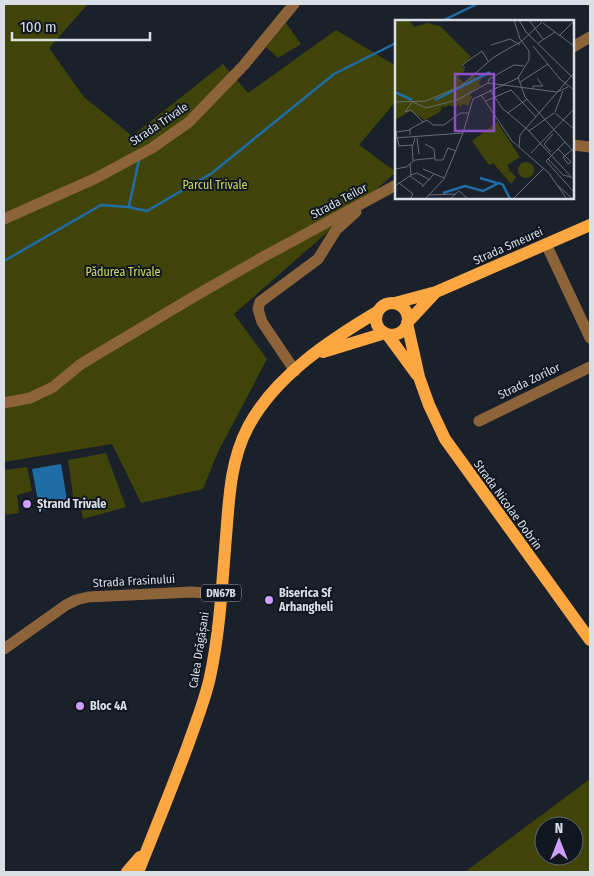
<svg xmlns="http://www.w3.org/2000/svg" width="594" height="876" viewBox="0 0 594 876" font-family="'Fira Sans Condensed',sans-serif">
  <style>
    .green { fill: #404409; fill-rule: evenodd }
    .water { fill: #1f6da7 }
    .lines { fill: none; stroke-linecap: round; stroke-linejoin: round }
    .stream { stroke: #1f6da7; stroke-width: 2.5 }
    .minor { stroke: #8d6439; stroke-width: 11 }
    .major { stroke: #fda743; stroke-width: 12 }
    .poi-dot { fill: #d19dfe; stroke: #111721; stroke-width: 2 }
    .labels { text-anchor: middle; stroke-width: 4; stroke-linejoin: round; paint-order: stroke }
    .shield { fill: #111721; stroke: #9ea2aa; stroke-width: 1 }
    .shield-label { font-size: 11px; font-weight: bold; fill: #dadee5 }
    .street-label { font-size: 12px; fill: #dadee5; stroke: #111721 }
    .park-label { font-size: 12px; fill: #ced95e; stroke: #111721 }
    .poi-label { font-size: 12px; font-weight: bold; fill: #dadee5; stroke: #111721; text-anchor: start }
    .inset-river { fill: none; stroke: #1f6da7; stroke-width: 2.5 }
    .inset-road { fill: none; stroke: #676d75; stroke-width: 1 }
    .view { fill: #8e50c7; fill-opacity: 0.15; stroke: #8e50c7; stroke-width: 2.5 }
    .inset-edge { fill: none; stroke: #dadee5; stroke-width: 2.5 }
  </style>
  <rect width="100%" height="100%" fill="#1a212b"/>
  <path class="green" d="M4,4h84l-39,44 35,49 48,39 91,-72 25,29 88,-63 60,36v35l-37,44 37,27 -162,142 33,45 -49,93 -15,37 -62,14 -29,-59 -108,18z
    M286,23l15,21 -23,14 -12,-11z
    M106,453l20,54 -43,12 -2,-11 -6,1 -7,-49z
    M27,467l5,24 -15,4 2,18 -13,2 -2,-9v-36z
    M590,779v93h-125zM544,826h30v30h-30z"/>
  <path class="water" d="M61,464l7,42 -28,5 -8,-42z"/>
  <g class="lines">
    <path class="stream" d="M442,21l35,-17
      M129,206l10,-46
      M4,261l97,-56 27,2 19,4 65,-38 122,-99 62,-31"/>
    <path class="minor" d="M573,47l17,-10
      M573,145l17,2
      M4,219l90,-40 58,-31 37,-26 55,-57 50,-61
      M546,244l44,94
      M295,371l-33,-49 -4,-13 2,-7 58,-43 18,-29 20,-18
      M4,403l26,-5 23,-11 28,-23 114,-68 68,-39 133,-72
      M479,421l111,-54
      M4,649l62,-44 10,-5 12,-3 104,-5 29,2"/>
    <path class="major" d="M395,303l41,-11 154,-67
      M376 319a16 16 0 1 1 32 0a16 16 0 1 1-32 0Z
      M408,322l27,-29
      M407,323l12,54 10,28 16,34 145,201
      M387,334l30,41
      M323,352l62,-19
      M127,872l13,-15
      M138,872c17,-42 34,-84 50,-127 8,-23 17,-45 22,-68 10,-46 12,-93 16,-140 3,-37 4,-76 22,-110 27,-51 82,-87 129,-115"/>
  </g>
  <g class="poi-dot">
    <circle cx="27" cy="504" r="5"/>
    <circle cx="269" cy="600" r="5"/>
    <circle cx="80" cy="706" r="5"/>
  </g>
  <g class="labels">
    <rect class="shield" x="201" y="584.5" width="40" height="17" rx="4"/>
    <g class="shield-label">
      <text x="221" y="597">DN67B</text>
    </g>
    <g class="street-label">
      <text transform="translate(159 124) rotate(-34)" y="4">Strada Trivale</text>
      <text transform="translate(339 201) rotate(-28)" y="4">Strada Teilor</text>
      <text transform="translate(508 246) rotate(-24)" y="4">Strada Smeurei</text>
      <text transform="translate(529 381) rotate(-26)" y="4">Strada Zorilor</text>
      <text transform="translate(508 505) rotate(54)" y="4">Strada Nicolae Dobrin</text>
      <text transform="translate(134 581) rotate(-3)" y="4">Strada Frasinului</text>
      <text transform="translate(199 650) rotate(-81)" y="4">Calea Drăgășani</text>
    </g>
    <g class="park-label">
      <text x="215" y="189">Parcul Trivale</text>
      <text x="123" y="276">Pădurea Trivale</text>
    </g>
    <g class="poi-label">
      <text x="37" y="508">Ștrand Trivale</text>
      <text x="279" y="597">Biserica Sf<tspan x="279" dy="14">Arhangheli</tspan></text>
      <text x="90" y="710">Bloc 4A</text>
    </g>
  </g>
  <g transform="translate(395 20)">
    <rect width="179" height="179" fill="#1a212b"/>
    <path d="M0,0h14l5,7 13,-4 13,3 31,31 -10,9 4,4 -7,7 6,6 9,-7 9,3 -4,4 3,2 -11,9 2,3 -4,9 -6,-2 -2,4 -1,-4 -3,3 -8,-2 -4,3 -1,-3 -3,7 -15,8 -15,-9 -15,9v-30l5,3 -5,-5zM102,102l23,35 -13,8 3,5 -6,6 6,-5 6,6 -5,7 -18,-21 -4,2 -17,-24zM123 150a8 8 0 1 1 16 0a8 8 0 1 1-16 0Z" fill="#404409"/>
    <path class="inset-river" d="M0,72l17,8M40,80l55,-28M85,158l17,5M48,173l22,-7 18,5 16,-8 4,2 7,14"/>
    <path class="inset-road" d="M124,0l7,12 48,47M134,0l14,19M148,3l31,23M164,16l15,-15M127,21l20,-19M143,23l17,-11M96,25l19,-6 10,6M138,26l27,33 14,11M70,48l-3,-3 20,-14 6,10M123,57l7,20 49,55M125,62l28,-18M93,63l1,-4 25,-14 10,1M138,69v-3h10l-6,-8M95,70l12,18 26,22 46,50M86,75l31,46 39,34M16,81l15,7 31,-8 31,-17 69,9 11,-5M18,81l-8,11 6,-2 12,12M91,81l25,-11 25,27M0,82l31,-1 35,-15 33,-29 28,-16M160,92l8,-21M113,93l19,-14M160,93l19,16M15,110l-14,2 3,14 14,-1 2,-7M134,111l25,-18M15,115v-6l17,-9 6,5h11l16,-12h9M0,118l68,-5 10,-34 45,-21 11,-18v-9l-9,-12 -6,-19M22,118l2,16M170,122l-19,19 28,31M30,124l9,5 1,11h8l5,-12 8,3M17,125l1,16M124,127l1,-12 54,-62M163,129l13,13 -3,2M156,132l-7,-8 9,-10M136,133l43,-44M153,139l15,16 8,2M173,144l-5,-7 9,-7M0,149l11,-2 9,-7 19,-2M28,149l21,9M16,155l6,-2 13,7M155,155l17,24M15,156l14,10M4,163l14,11 -3,5M162,165l16,14M0,166l16,-11 -1,-11M27,167l12,-13M34,175l27,-1M30,179l19,-20 19,-46M55,179l9,-8 9,8M118,179l30,-30"/>
    <path class="view" d="M60,54h39v57h-39z"/>
    <rect width="179" height="179" class="inset-edge"/>
  </g>
  <rect width="594" height="876" fill="none" stroke="#dadee5" stroke-width="10"/>
  <g transform="translate(559 841)"><circle r="24" fill="#111721" stroke="#61676f"/>
  <path d="M0-4L9 19L0 12L-9 19Z" fill="#d19dfe"/>
  <text y="-8" font-size="14" font-weight="bold" text-anchor="middle" fill="#dadee5">N</text>
  </g>
  <path d="M12 32v8h138v-8" fill="none" stroke="#dadee5" stroke-width="2.5"/>
  <text x="20" y="32" font-size="15" fill="#dadee5" stroke="#111721" stroke-width="4" paint-order="stroke">100 m</text>
</svg>
